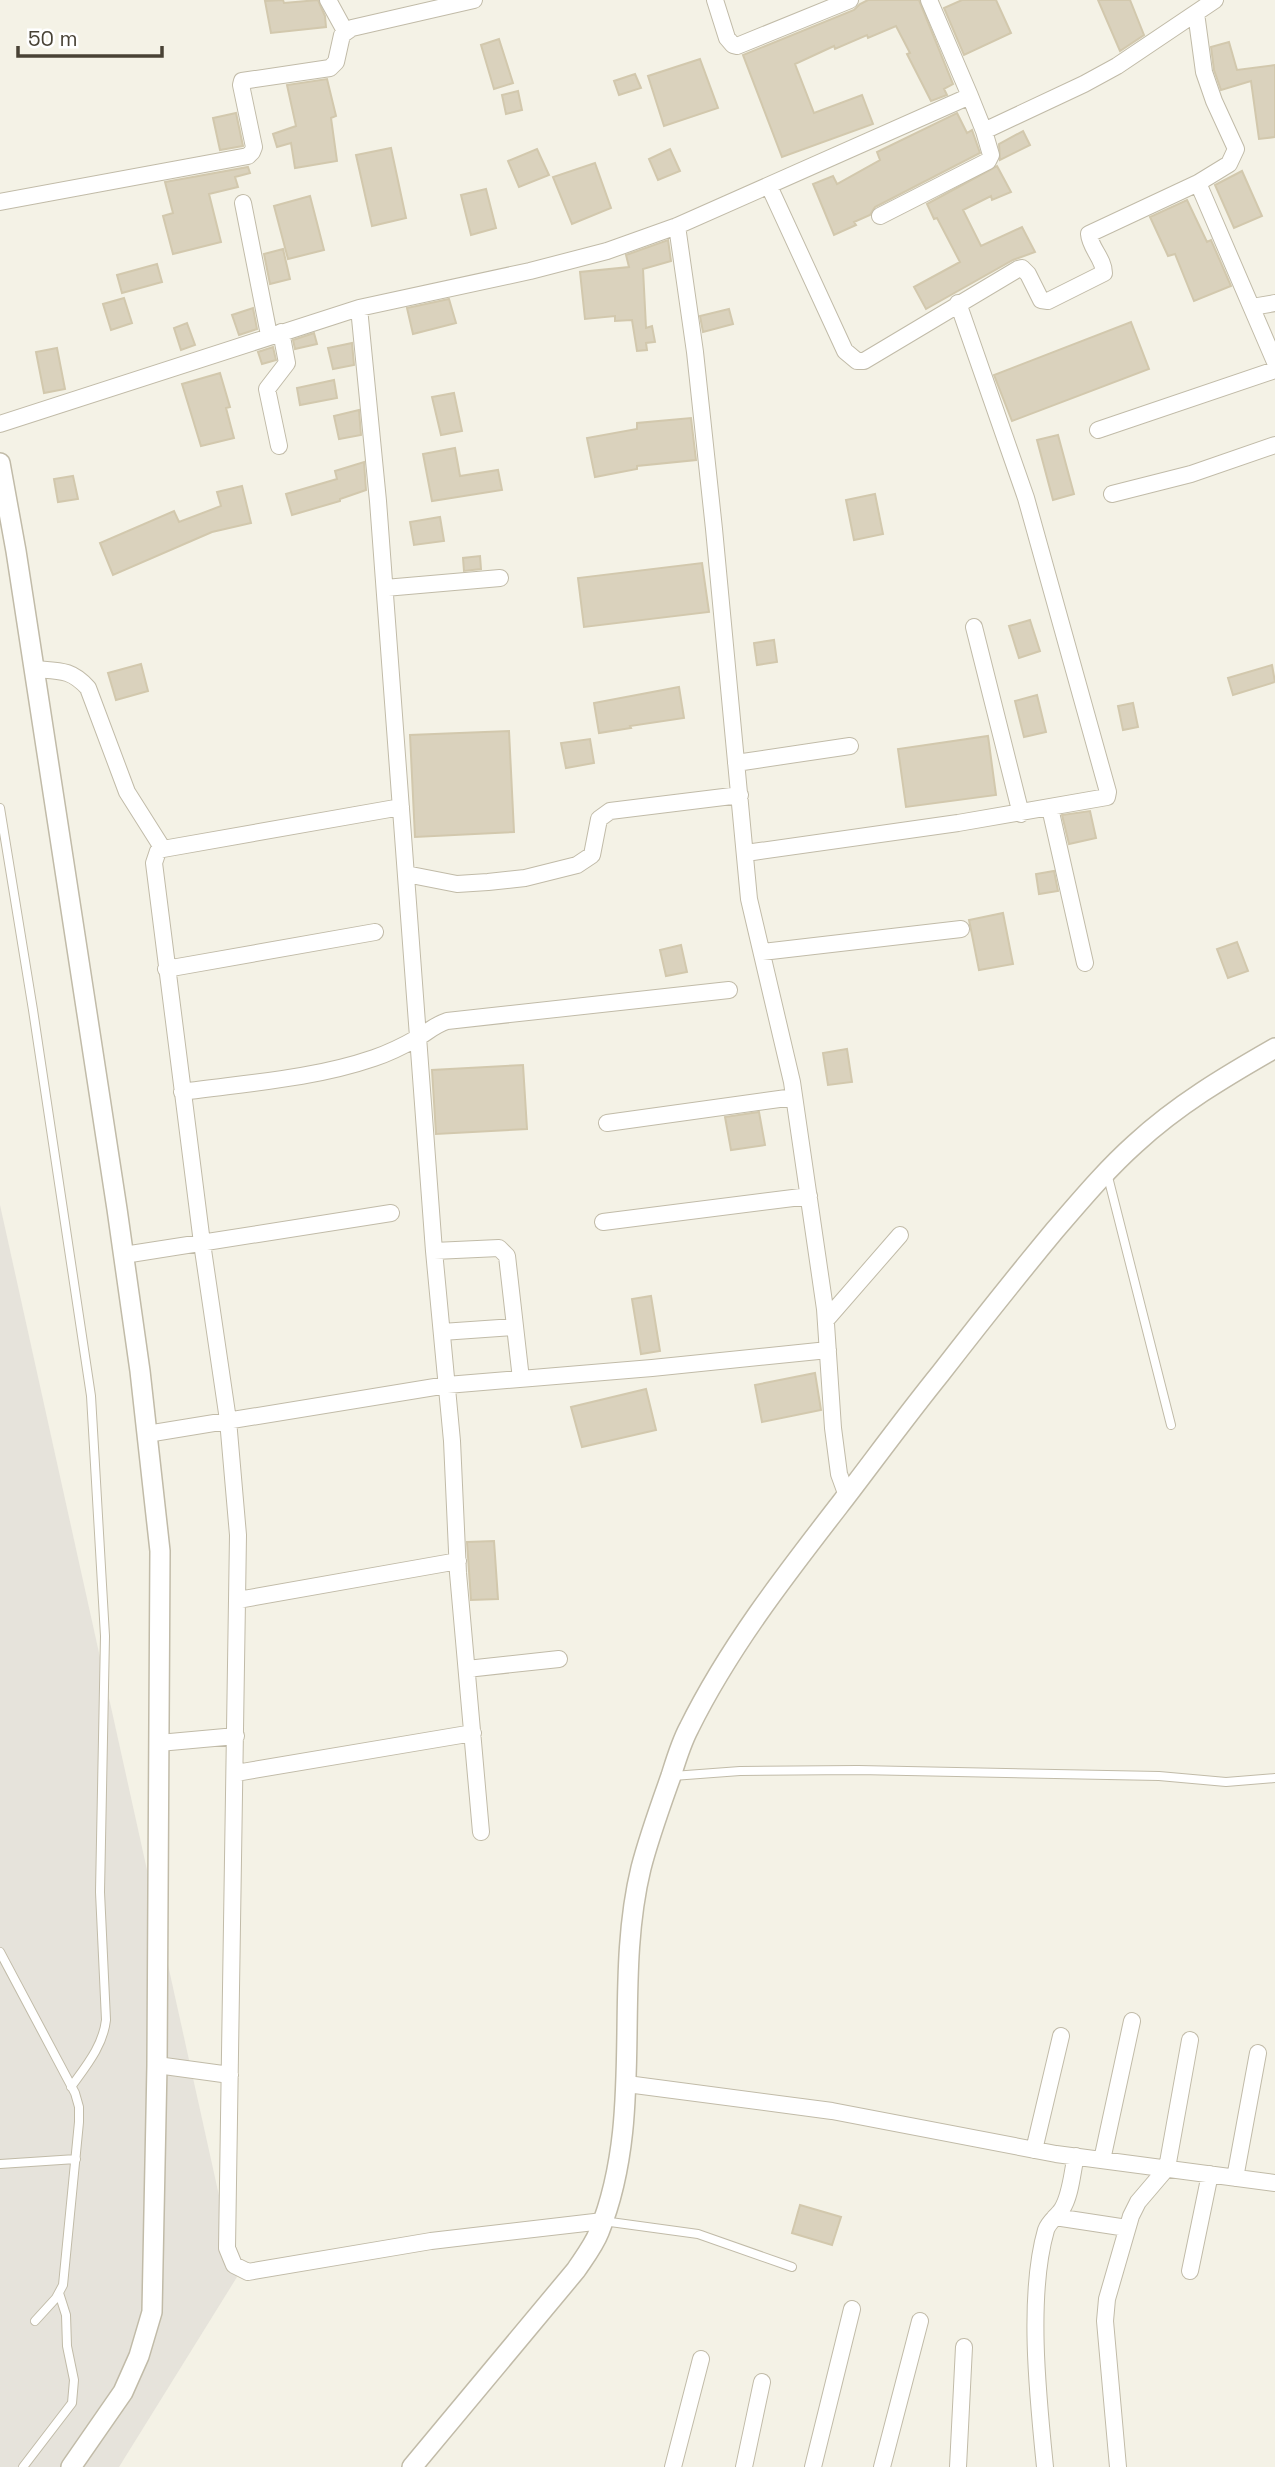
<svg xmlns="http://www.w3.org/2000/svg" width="1275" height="2467" viewBox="0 0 1275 2467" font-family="'Space Grotesk',sans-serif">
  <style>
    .industrial { fill: #e6e3db }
    .building { fill: #dad2bd; stroke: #d2c8ad; stroke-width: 2 }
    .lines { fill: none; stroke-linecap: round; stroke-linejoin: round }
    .service-casing { stroke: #c1bba8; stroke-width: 10 }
    .minor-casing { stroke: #c1bba8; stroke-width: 18 }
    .tertiary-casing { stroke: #c1bba8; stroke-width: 22 }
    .service { stroke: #fff; stroke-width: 8 }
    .minor { stroke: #fff; stroke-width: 16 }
    .tertiary { stroke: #fff; stroke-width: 19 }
  </style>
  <rect width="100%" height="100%" fill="#f4f2e6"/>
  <path class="industrial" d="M0,1205l237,1072 -118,190h-119z"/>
  <path class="building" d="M283,0l1,3 34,-3 7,16 1,11 -55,6 -6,-32z
    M868,0h51l34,84 -9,5 3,6 -16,6 -24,-47 3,-1 -14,-27 -28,12 -1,-3 -32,14 -1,-3 -39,18 19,49 48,-18 11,29 -91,33 -39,-102 111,-45 6,-6z
    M962,0h34l15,33 -47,22 -20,-47z
    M1098,0h32l14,35 -24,16z
    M499,39l14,44 -19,6 -13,-44z
    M1229,42l8,28 38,-5v72l-16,2 -8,-58 -30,9 -7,-20 -3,-23z
    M700,59l18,49 -54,18 -16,-50z
    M635,74l6,14 -22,7 -5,-14z
    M327,79l9,37 -5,2 6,43 -42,7 -4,-25 -14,4 -4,-13 23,-8 -9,-41z
    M518,91l4,19 -16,4 -4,-19z
    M236,113l7,33 -23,4 -7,-32z
    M957,113l10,20 5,-3 8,23 -105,54 -5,8 -16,7 2,3 -22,10 -21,-51 20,-8 4,8 43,-24 -3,-8z
    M1023,131l7,14 -30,15 -1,-16z
    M391,148l15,70 -34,8 -16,-71z
    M537,149l12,26 -30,12 -11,-26z
    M670,149l10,22 -22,9 -9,-21z
    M595,163l16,45 -39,16 -19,-47z
    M997,166l14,26 -19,8 -1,-4 -28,14 18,36 41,-19 13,25 -22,8 -87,49 -12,-22 46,-25 -23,-44 -3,1 -7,-15z
    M248,167l2,6 -15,4 3,10 -29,7 12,48 -48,12 -10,-38 10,-3 -8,-31z
    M1242,171l20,45 -28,12 -19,-43z
    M486,189l10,39 -25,7 -10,-40z
    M310,196l14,54 -36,9 -14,-53z
    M1187,200l20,42 4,-2 20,46 -37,15 -19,-47 -7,2 -18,-39z
    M668,240l3,21 -28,8 3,59 6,-2 3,16 -9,1 1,7 -10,1 -5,-31 -17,1v-5l-30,3 -5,-47 49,-5 -3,-12z
    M283,249l7,30 -20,5 -6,-30z
    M157,264l5,18 -40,11 -5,-18z
    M124,298l8,25 -21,7 -8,-26z
    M449,299l7,24 -43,11 -6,-26z
    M253,308l4,21 -18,6 -7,-20z
    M729,309l4,15 -30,8 -3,-16z
    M1131,322l18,47 -137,52 -18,-46z
    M187,323l8,22 -14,5 -7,-22z
    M314,333l3,11 -22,5 -2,-9z
    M352,343l2,22 -21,4 -5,-21z
    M273,347l3,13 -14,4 -4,-12z
    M57,348l8,41 -21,4 -8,-41z
    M220,373l10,34 -4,1 8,30 -33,8 -19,-62z
    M334,380l3,18 -37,7 -3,-17z
    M454,393l8,38 -21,4 -9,-38z
    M359,410l2,25 -22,4 -5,-23z
    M691,418l5,42 -59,6v3l-42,8 -8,-39 50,-9v-6z
    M1058,435l16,59 -21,6 -16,-60z
    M455,448l5,28 38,-6 4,20 -70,11 -9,-47z
    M364,462l2,28 -26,9v2l-48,14 -6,-21 51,-15 -2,-8z
    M73,476l5,23 -20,3 -4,-23z
    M242,486l9,37 -39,9 -99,43 -13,-32 74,-32 5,11 42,-16 -4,-14z
    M875,494l8,40 -29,6 -8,-40z
    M440,517l4,24 -30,4 -4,-23z
    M480,556l1,13 -17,2 -1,-13z
    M702,563l7,49 -125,15 -6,-49z
    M1030,620l10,31 -21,7 -10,-32z
    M774,640l3,22 -20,3 -3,-22z
    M141,664l7,27 -32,9 -8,-27z
    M1272,665l3,17 -42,13 -5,-17z
    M679,687l5,31 -54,8 1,2 -32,5 -5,-30z
    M1037,695l9,37 -22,5 -9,-36z
    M1133,703l5,24 -15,3 -5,-24z
    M509,731l5,101 -99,5 -5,-102z
    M988,736l8,59 -90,12 -8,-58z
    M590,739l4,24 -28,5 -5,-25z
    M1090,811l6,27 -27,6 -7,-29z
    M1054,871l4,20 -19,3 -3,-20z
    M1003,913l10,51 -34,6 -10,-50z
    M1237,942l11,29 -20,7 -11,-29z
    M681,945l6,27 -21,4 -6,-26z
    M847,1049l5,33 -24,3 -5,-32z
    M523,1065l4,64 -91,5 -4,-64z
    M759,1112l6,33 -34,5 -6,-33z
    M651,1296l9,55 -19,3 -9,-55z
    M815,1373l6,37 -59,12 -7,-37z
    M646,1389l10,41 -74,17 -11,-40z
    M494,1541l4,58 -27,1 -4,-58z
    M800,2205l41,12 -9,28 -40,-12z"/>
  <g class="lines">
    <g class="service-casing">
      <path id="service" d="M0,808l33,202 58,386 14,240 -5,256 6,128c-3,26 -20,46 -35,67
        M1107,1173l64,252
        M673,1776l67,-5 118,-1 301,6 67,6 49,-4
        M0,1952l75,141 4,14v15l-16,163 -7,13 -21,23
        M0,2164l76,-5
        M603,2221l95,13 94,33
        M23,2467l49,-64 2,-23 -7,-34 -1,-31 -7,-22"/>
    </g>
    <g class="minor-casing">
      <path id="minor" d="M328,0l17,31
        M715,0l12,38 6,7 4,1 113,-46
        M929,0l41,96
        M1198,183l77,179
        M769,186l76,165 12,10h7l154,-92 4,-1 6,6 13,26 7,1 56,-28c0,-14 -14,-25 -15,-39l109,-51 31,-19 7,-15 -22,-48 -10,-29 -8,-59
        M0,202l248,-46 4,-4 2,-5 -13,-62 1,-4 88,-13 6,-6 6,-27 10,-7 122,-28
        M243,203l26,132
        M880,216l108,-55 3,-6 -7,-24
        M677,226l18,126 19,177 35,370 43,183 33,227 8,119 6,46 8,22
        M1252,307l23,-4
        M359,308l19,193 56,750 18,190 6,132 23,259
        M0,424l359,-116 171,-37 77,-20 70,-25 293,-130 14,35 100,-47 33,-18 98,-66
        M1098,430l177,-60
        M279,446l-12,-57 20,-26 -6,-31
        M1112,494l79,-20 84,-29
        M385,588l115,-10
        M974,627l47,187
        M35,669c24,2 36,0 53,19l39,104 36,57
        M736,763l114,-17
        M401,807l-238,42 -5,2 -4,12 48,380 26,177 10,115 -11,713 7,17 14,7 183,-31 172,-20
        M1050,808l35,155
        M746,853l212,-30 149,-26 1,-5 -82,-294 -68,-195
        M406,874l51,10 31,-2 37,-4 52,-13 15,-10 7,-36 11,-8 130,-16
        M762,952l199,-23
        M166,969l209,-37
        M182,1092c64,-9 131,-13 192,-34 15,-5 31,-13 45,-21 10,-6 16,-12 28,-16l282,-31
        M607,1123l187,-26
        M603,1222l206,-26
        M434,1251l65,-3 8,8 14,123
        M124,1255l267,-42
        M826,1320l74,-85
        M442,1332l73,-5
        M147,1434l300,-49 205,-17 176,-18
        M238,1600l220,-39
        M467,1669l92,-10
        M159,1743l77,-7
        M236,1773l237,-40
        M157,2065l73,10
        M627,2084l205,27 224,43 219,29
        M1034,2150l27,-114
        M1102,2160l30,-139
        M1235,2178l23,-125
        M1055,2217l72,11
        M1190,2271l20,-97
        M673,2467l28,-108
        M744,2467l18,-85
        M813,2467l39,-158
        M882,2467l38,-146
        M958,2467l6,-120
        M1045,2467c-7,-69 -18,-171 1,-237 3,-9 12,-14 16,-21 9,-14 10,-37 14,-53
        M1118,2467l-13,-146 2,-22 24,-83 7,-14 29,-34 23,-128"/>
    </g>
    <g class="tertiary-casing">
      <path id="tertiary" d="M0,463l16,88 101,658 23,162 20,180 -3,514 -5,247 -13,44 -16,36 -52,75
        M412,2467l164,-197c8,-12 18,-25 23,-38 47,-116 13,-245 42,-364 8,-31 19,-61 30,-92 5,-16 10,-33 18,-48 40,-81 97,-154 152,-225 33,-43 65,-87 99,-129 38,-49 76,-97 115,-144 26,-30 51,-60 80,-86 42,-39 91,-68 140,-96"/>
    </g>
    <use href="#service" class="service"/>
    <use href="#minor" class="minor"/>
    <use href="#tertiary" class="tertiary"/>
  </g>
  <path d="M18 46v10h144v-10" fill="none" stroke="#484235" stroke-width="3.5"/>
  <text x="28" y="46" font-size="21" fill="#484235" stroke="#ffffff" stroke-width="5" paint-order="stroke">50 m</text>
</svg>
